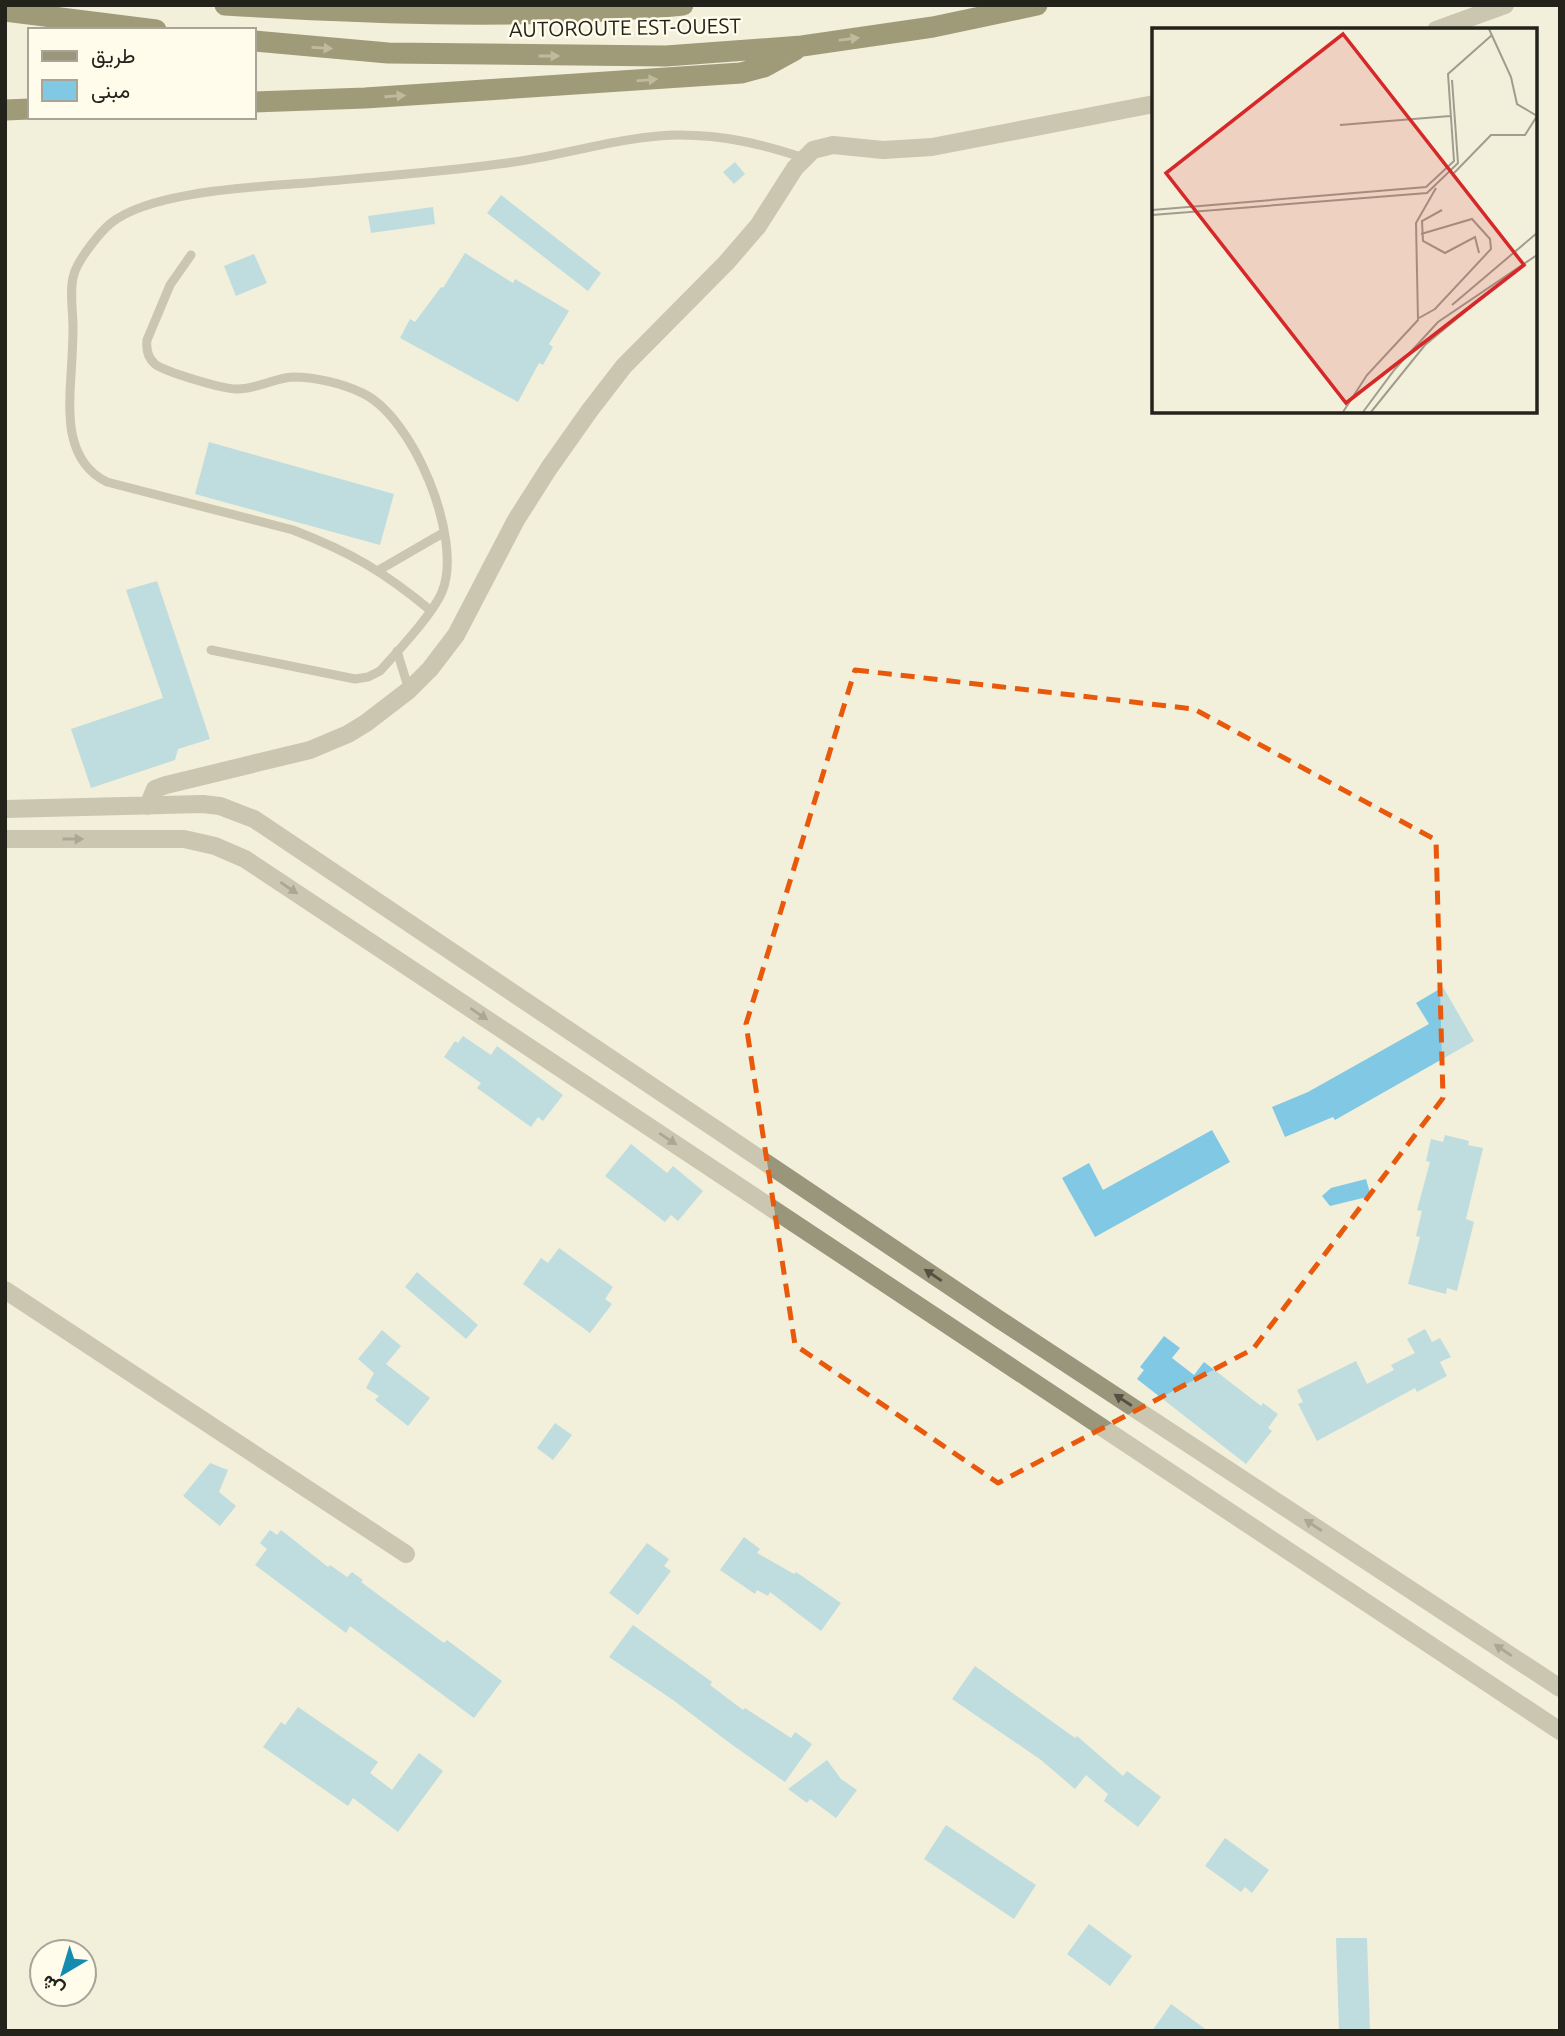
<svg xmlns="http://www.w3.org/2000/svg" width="1565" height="2036" viewBox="0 0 1565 2036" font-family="Ubuntu,Vazirmatn,sans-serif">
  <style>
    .building { fill: #80c8e4 }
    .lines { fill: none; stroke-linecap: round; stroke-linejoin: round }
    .lane { stroke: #99967c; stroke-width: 9 }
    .street { stroke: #99967c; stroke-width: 18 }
    .highway { stroke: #3b3402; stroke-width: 21 }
    .oneway { fill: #807a54 }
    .oneway2 { fill: #535142 }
    .marked { fill: none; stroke: #e8590c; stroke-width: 5; stroke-dasharray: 14 9; stroke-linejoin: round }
    .labels { text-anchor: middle; stroke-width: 5; stroke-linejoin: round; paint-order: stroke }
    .street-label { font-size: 21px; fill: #24231b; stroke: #fffcec }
    .inset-road { fill: none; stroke: #a09d8e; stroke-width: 2 }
    .view { fill: #d62828; fill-opacity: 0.15; stroke: #d62828; stroke-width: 3.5 }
    .inset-edge { fill: none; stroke: #24231b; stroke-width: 3.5 }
  </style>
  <rect width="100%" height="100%" fill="#f2efdb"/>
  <path class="building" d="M735,162l10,12 -11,10 -11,-12z
    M501,195l100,78 -13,18 -101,-78z
    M433,207l2,17 -64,9 -3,-17z
    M465,253l48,30 2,-4 54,32 -20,33 4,3 -10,18 -4,-2 -21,39 -118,-64 10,-19 5,3 26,-35 2,1z
    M254,254l13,29 -31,13 -12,-30z
    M209,442l185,52 -14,51 -185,-51z
    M157,581l53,158 -32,10 -3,11 -84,28 -20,-59 92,-31 -37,-108z
    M1443,987l31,54 -139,79 -2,-3 -48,20 -13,-30 36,-15 121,-68 -13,-21z
    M463,1036l28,19 6,-9 66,49 -20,26 -5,-4 -7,10 -54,-39 4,-5 -37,-26 11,-16 3,2z
    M1212,1130l18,32 -135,75 -33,-59 27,-15 14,27z
    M1445,1135l24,6 -1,4 15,3 -17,71 8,3 -17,69 -10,-3 -1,6 -38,-10 12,-47 -4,-1 6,-25 -5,-1 13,-48 -4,-1 5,-22 12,3z
    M631,1144l36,29 6,-7 30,25 -25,30 -7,-6 -6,7 -60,-46z
    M1366,1179l5,17 -41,10 -8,-10 9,-8z
    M559,1248l54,39 -8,12 7,5 -22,29 -67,-49 18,-26 7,5z
    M417,1272l61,53 -12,14 -61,-52z
    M1425,1329l7,13 8,-4 11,19 -11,5 7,14 -30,16 -2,-4 -98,53 -19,-37 5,-2 -6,-12 59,-29 11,23 27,-14 -3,-5 24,-12 -8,-14z
    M382,1330l19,16 -15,18 44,34 -22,28 -33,-26 4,-4 -13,-8 8,-15 -16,-14z
    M1164,1336l16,12 -8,10 22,17 10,-13 57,44 2,-3 15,11 -10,14 4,3 -26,33 -109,-85 7,-9 -4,-3z
    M555,1423l17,12 -19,25 -16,-12z
    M210,1463l18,7 -9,22 17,14 -16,20 -37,-30z
    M270,1530l7,5 4,-5 47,37 2,-2 17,12 5,-5 11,8 -2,2 83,61 3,-3 55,41 -28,37 -124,-92 -4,7 -91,-68 12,-16 -7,-6z
    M744,1537l16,12 -3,4 37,21 2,-2 45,31 -20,28 -51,-39 -2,4 -11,-6 -2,4 -35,-24z
    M647,1543l22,16 -5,7 7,5 -33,44 -29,-22z
    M633,1625l79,57 -2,3 33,25 2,-2 46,30 4,-6 17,12 -27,38 -54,-38 -58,-44 -64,-43z
    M975,1666l100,72 2,-2 46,40 4,-5 34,26 -23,30 -34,-26 4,-7 -22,-19 -11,14 -34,-29 -89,-61z
    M298,1707l80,55 -8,11 22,17 27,-37 24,18 -45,61 -45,-34 -5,8 -85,-59 18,-25 4,3z
    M827,1760l14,19 16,11 -21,28 -26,-19 -3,4 -19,-14z
    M946,1825l90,60 -22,34 -90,-60z
    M1225,1838l44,32 -17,23 -7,-6 -4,5 -36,-26z
    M1089,1924l43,32 -22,30 -43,-32z
    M1336,1938h31l3,93h-31z
    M1171,2004l37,27h-56z"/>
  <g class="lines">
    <path class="lane" d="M191,255l-21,30 -23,55c-1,9 1,18 8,24 10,8 68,25 81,25 20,1 37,-11 57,-12 21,0 48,6 67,15 53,22 104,148 82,200 -10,23 -44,59 -62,79l-12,6 -13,2 -144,-29
      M379,570l64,-37
      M430,610c-47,-39 -80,-58 -137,-80l-186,-48c-41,-20 -39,-68 -36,-107 1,-16 2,-32 2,-48 0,-17 -4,-37 1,-53 4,-14 25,-41 37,-51 40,-32 144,-36 195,-40 67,-6 135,-11 201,-20 56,-7 117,-28 173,-28 44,0 82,9 124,23
      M397,651l12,39"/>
    <path class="street" d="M1436,30l69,-25
      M148,806l7,-17 11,-4 144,-35 38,-16 18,-11 43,-33 21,-21 26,-34 60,-115 33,-52 41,-58 34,-44 102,-103 32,-37 37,-58 18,-18 20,-5 50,5 49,-3 222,-43
      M5,809l198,-5 17,2 34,13 746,501 560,368
      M5,839h179l31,7 30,13 1315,872
      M5,1290l401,264"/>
    <path class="highway" d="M225,5c153,9 306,15 458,0
      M5,11l151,19
      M254,41l134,12 278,3 136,-10 131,-19 104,-22
      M254,102l111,-4 376,-25 23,-6 31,-17
      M5,110l25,-1"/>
  </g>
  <defs><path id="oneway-solid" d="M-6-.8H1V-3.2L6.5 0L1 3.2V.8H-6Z" transform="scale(1.75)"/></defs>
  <g class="oneway">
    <use href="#oneway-solid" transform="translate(849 39) rotate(-8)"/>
    <use href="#oneway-solid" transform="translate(322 48) rotate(4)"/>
    <use href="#oneway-solid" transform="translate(549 56)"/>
    <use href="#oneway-solid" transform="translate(647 80) rotate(-5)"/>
    <use href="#oneway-solid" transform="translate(395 96) rotate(-4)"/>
  </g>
  <g class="oneway2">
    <use href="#oneway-solid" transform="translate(73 839)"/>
    <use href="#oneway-solid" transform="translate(289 888) rotate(34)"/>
    <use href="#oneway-solid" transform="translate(479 1014) rotate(34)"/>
    <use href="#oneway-solid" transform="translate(668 1139) rotate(34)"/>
    <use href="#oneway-solid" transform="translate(933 1275) rotate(-146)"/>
    <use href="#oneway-solid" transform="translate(1123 1400) rotate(-147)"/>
    <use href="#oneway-solid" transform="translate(1313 1525) rotate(-147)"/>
    <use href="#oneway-solid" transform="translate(1503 1650) rotate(-146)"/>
  </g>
  <path d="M0 0H1565V2036H0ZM855,670l339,39 242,131 7,258 -190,251 -255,134 -203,-138 -49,-321z" fill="#f2efdb" fill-opacity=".55" fill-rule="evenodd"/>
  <path class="marked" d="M855,670l339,39 242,131 7,258 -190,251 -255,134 -203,-138 -49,-321z"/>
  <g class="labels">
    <g class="street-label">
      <text transform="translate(625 28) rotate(-1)" y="7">AUTOROUTE EST-OUEST</text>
    </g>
  </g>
  <g transform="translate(1152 28)">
    <rect width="385" height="385" fill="#f2efdb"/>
    <path class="inset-road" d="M337,1l22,48 6,27 20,12M188,97l110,-9M302,145l37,-38h34l12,-19M0,182l274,-23 28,-26 -6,-87 44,-39M290,182l-20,11 1,20 22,12 30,-16 4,16M0,187l275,-22 31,-30 -6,-83M300,277l85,-72M267,290l16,-9 56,-60 -1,-10 -18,-20 -51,15M191,384l24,-37 51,-55 -2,-97 20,-35M211,384l32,-43 43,-47 99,-67M219,384l54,-67 75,-62"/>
    <path class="view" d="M191,6l181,231 -178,138 -180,-230z"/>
    <rect width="385" height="385" class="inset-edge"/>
  </g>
  <rect width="1565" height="2036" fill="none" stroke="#24231b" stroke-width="14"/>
  <rect x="28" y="28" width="228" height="91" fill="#fffcec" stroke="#a7a598" stroke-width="2"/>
  <rect x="42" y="51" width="35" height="10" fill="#99967c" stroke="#a7a598" stroke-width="2"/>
  <text x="91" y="63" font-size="21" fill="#24231b">طريق</text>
  <rect x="42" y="80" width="35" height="21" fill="#80c8e4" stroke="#a7a598" stroke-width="2"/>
  <text x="91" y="98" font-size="21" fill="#24231b">مبنى</text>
  <g transform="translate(63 1973) rotate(218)"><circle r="33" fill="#fffcec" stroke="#a7a598" stroke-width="2"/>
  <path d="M0-5L12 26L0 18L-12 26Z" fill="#158baf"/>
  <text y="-10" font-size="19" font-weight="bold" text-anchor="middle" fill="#24231b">ش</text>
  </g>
</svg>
